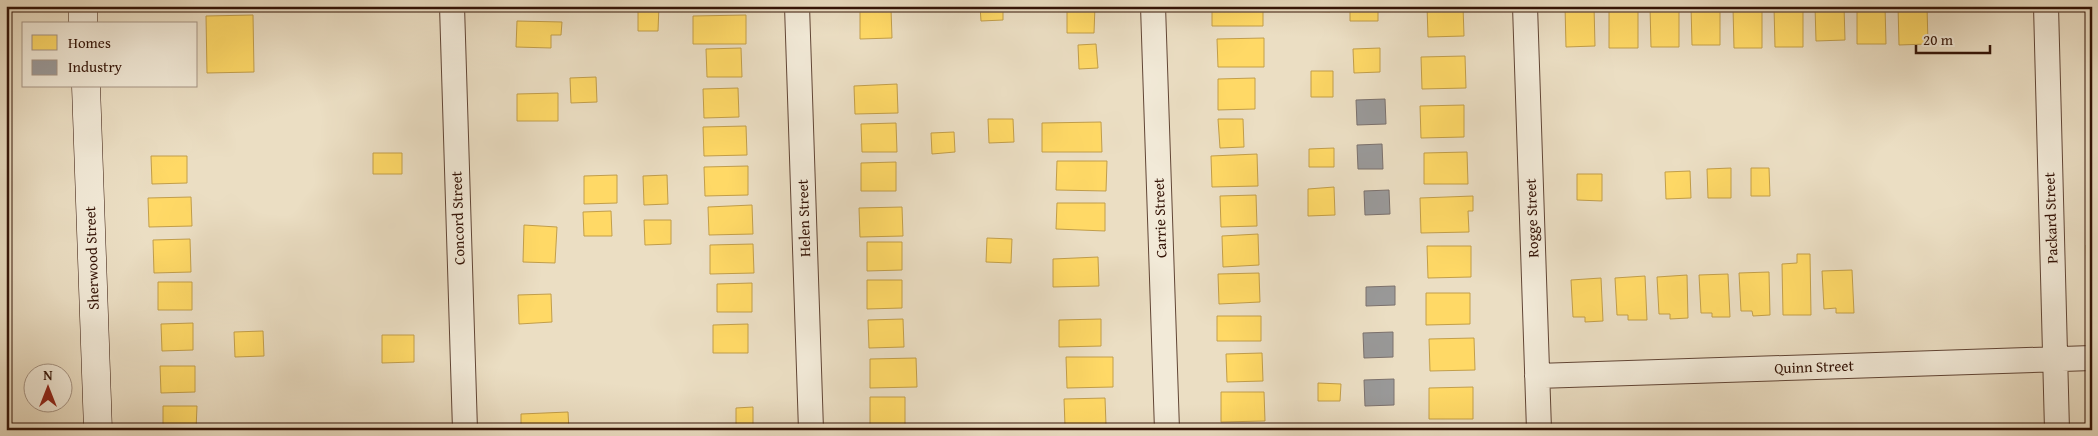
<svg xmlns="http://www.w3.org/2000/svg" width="2098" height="436" viewBox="0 0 2098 436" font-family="'Gentium Book Plus',serif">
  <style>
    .homes { fill: #ffd966; stroke: #c29e4a }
    .industry { fill: #999; stroke: #7b716d }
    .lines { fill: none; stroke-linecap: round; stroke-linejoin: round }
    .street-casing { stroke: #624636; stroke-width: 26 }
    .secondary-casing { stroke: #341407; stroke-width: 29 }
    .street { stroke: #f2ead8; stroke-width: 24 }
    .secondary { stroke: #f2ead8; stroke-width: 28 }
    .labels { text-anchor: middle; stroke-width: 5; stroke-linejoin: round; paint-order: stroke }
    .street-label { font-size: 15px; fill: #341407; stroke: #f2ead8 }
  </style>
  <rect width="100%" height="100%" fill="#ebdec3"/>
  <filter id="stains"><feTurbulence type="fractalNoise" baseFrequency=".004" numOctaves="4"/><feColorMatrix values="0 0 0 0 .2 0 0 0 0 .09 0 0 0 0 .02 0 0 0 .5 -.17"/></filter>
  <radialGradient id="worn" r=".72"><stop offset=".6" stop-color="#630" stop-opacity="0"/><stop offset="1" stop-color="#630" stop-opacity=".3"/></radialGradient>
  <path class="homes" d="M638,6h21l-1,25h-20z
    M980,6h23v14l-22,1z
    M1067,6h28l-1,27h-27z
    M1212,6h51v20h-51z
    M1304,6h26v6l-26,-1z
    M1350,6h28v15h-28z
    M1427,6h36l1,30 -36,1z
    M1565,6h29l1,40 -29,1z
    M1679,6v41h-28l-1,-40z
    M1691,6h29v39h-28z
    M1803,6v41h-28l-1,-40z
    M1815,6h29l1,34 -29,1z
    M1857,6h28l1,38h-29z
    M1898,6h29l1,38 -29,1z
    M1609,8h29v40h-29z
    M1733,8h29v40h-28z
    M891,9l1,29 -32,1v-29z
    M253,15l1,57 -47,1 -1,-57z
    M746,15v29h-53v-28z
    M517,21l45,1 -1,13h-10v13l-35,-1z
    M1264,38v29h-46l-1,-28z
    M1096,44l2,24 -19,1 -1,-24z
    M741,48l1,29h-35l-1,-28z
    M1380,48v24l-26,1 -1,-24z
    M1465,56l1,32 -44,1 -1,-32z
    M1311,71h22v26h-22z
    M596,77l1,25 -26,1 -1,-25z
    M1255,78v31l-37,1v-31z
    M897,84l1,29 -43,1 -1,-28z
    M738,88l1,29 -35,1 -1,-29z
    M558,93v28h-41v-27z
    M1464,105v32l-43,1 -1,-32z
    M988,119h25l1,23 -25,1z
    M1218,119h25l1,28 -24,1z
    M1101,122l1,30h-60v-29z
    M896,123l1,29h-35l-1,-28z
    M746,126l1,29 -43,1 -1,-29z
    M954,132l1,20 -23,2 -1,-21z
    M1334,148v19h-25v-18z
    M1467,152l1,32h-44v-31z
    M373,153h29v21h-29z
    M1257,154l1,32 -46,1 -1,-31z
    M151,156h36v27l-35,1z
    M1057,161h50l-1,30 -50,-1z
    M896,162v29h-35v-28z
    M748,166v29l-43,1 -1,-29z
    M1731,168v30h-23l-1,-29z
    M1751,168h18l1,28h-19z
    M1690,171l1,27 -25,1 -1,-27z
    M1577,174h25v27l-25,-1z
    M617,175v28l-33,1v-28z
    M667,175l1,29 -24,1 -1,-29z
    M1334,187l1,28 -27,1v-27z
    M1256,195l1,31 -36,1 -1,-31z
    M1473,196v15h-5l1,21 -48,1 -1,-35z
    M191,197l1,29 -43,1 -1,-29z
    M1057,203h48v28l-49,-2z
    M752,205l1,29 -44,1 -1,-28z
    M902,207l1,29 -43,1 -1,-29z
    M611,211l1,25h-28l-1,-24z
    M644,220h27v24l-26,1z
    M524,225l33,2 -2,36 -32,-1z
    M1258,234l1,31 -36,2 -1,-31z
    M987,238l25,1 -1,24 -25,-1z
    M190,239l1,33 -37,1 -1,-33z
    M867,242h35v28l-35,1z
    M753,244l1,29 -44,1v-29z
    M2086,245h6v62h-4z
    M1427,246h44v31l-43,1z
    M1797,254h13l1,61h-28l-1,-51 15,-1z
    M1098,257l1,29 -46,1v-28z
    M1852,270l2,43h-18v-5l-12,1 -2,-38z
    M1769,272l1,43 -17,1 -1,-5h-11l-2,-38z
    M1259,273l1,29 -41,2 -1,-30z
    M1728,274l2,43h-18v-4h-11l-2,-38z
    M1687,275l1,43 -18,1v-5h-11l-2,-37z
    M1645,276l2,44h-19v-5h-11l-2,-37z
    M1601,278l2,43 -18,1v-5h-12l-2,-37z
    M867,280h35v28l-35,1z
    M158,282h34v28h-34z
    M752,283v29h-35v-28z
    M1426,293h44v31l-44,1z
    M551,294l1,28 -33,2 -1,-29z
    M1217,316h44v25h-44z
    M903,319l1,28 -35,1 -1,-28z
    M1101,319v27l-42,1v-27z
    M193,323v27l-31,1 -1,-27z
    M748,324v29h-35v-28z
    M263,331l1,25 -29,1 -1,-25z
    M382,335h32v27l-32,1z
    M1474,338l1,32 -45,1 -1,-32z
    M1262,353l1,28 -36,1 -1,-28z
    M1066,357h47v30l-46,1z
    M916,358l1,29 -47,1v-29z
    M160,366h35v26l-34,1z
    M1318,383l23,1 -1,17h-22z
    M1473,387v32h-44v-31z
    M1221,392h43l1,29 -44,1z
    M870,397h35v28l-35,1z
    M1105,398l1,27 -41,1 -1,-27z
    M163,406h34l-1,24h-33z
    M753,407v23h-17v-22z
    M568,412l1,18h-48v-16z"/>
  <path class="industry" d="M1385,99l1,25 -29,1 -1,-25z
    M1382,144l1,25h-25l-1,-24z
    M1389,190l1,24 -25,1 -1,-24z
    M1395,286v19l-29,1v-19z
    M1393,332v25l-29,1 -1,-25z
    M1394,379v26l-29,1 -1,-26z
    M1394,427v3h-29v-2z"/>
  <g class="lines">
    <g class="street-casing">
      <path id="street" d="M452,6l13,424
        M797,6l14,424
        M1153,6l14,424
        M1525,6l14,424
        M2046,6l11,424
        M1537,376l555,-18"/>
    </g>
    <g class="secondary-casing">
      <path id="secondary" d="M83,6v18
        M86,86l12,344"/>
    </g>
    <use href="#street" class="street"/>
    <use href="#secondary" class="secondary"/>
  </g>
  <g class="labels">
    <g class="street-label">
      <text transform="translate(458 218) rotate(-92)" y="5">Concord Street</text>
      <text transform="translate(804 218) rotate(-92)" y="5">Helen Street</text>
      <text transform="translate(1160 218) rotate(-92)" y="5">Carrie Street</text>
      <text transform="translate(1532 218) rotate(-92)" y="5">Rogge Street</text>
      <text transform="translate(2051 218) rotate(-92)" y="5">Packard Street</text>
      <text transform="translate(92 258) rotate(-92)" y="5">Sherwood Street</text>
      <text transform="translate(1814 367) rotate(-2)" y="5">Quinn Street</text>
    </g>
  </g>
  <rect width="2098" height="436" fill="none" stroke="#ebdec3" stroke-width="25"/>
  <rect x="8" y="8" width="2083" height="421" fill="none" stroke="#341407" stroke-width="2.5"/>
  <rect x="12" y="12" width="2073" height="411" fill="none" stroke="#341407"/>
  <rect x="22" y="22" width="175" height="65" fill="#f2ead8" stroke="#a69484"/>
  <rect x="32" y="35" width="25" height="15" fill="#ffd966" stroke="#a69484"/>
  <text x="68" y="48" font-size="15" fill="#341407">Homes</text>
  <rect x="32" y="60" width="25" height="15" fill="#999999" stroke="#a69484"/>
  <text x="68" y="72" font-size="15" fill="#341407">Industry</text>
  <g transform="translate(48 388)"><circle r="24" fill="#f2ead8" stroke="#a69484"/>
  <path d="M0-4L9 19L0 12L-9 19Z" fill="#8f2418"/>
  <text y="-8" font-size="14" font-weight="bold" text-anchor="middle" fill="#341407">N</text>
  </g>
  <path d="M1916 45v8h74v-8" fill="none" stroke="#341407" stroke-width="2.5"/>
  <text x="1923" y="45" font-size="15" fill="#341407" stroke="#f2ead8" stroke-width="4" paint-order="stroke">20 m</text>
  <rect width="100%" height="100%" filter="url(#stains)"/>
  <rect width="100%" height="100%" fill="url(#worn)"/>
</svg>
